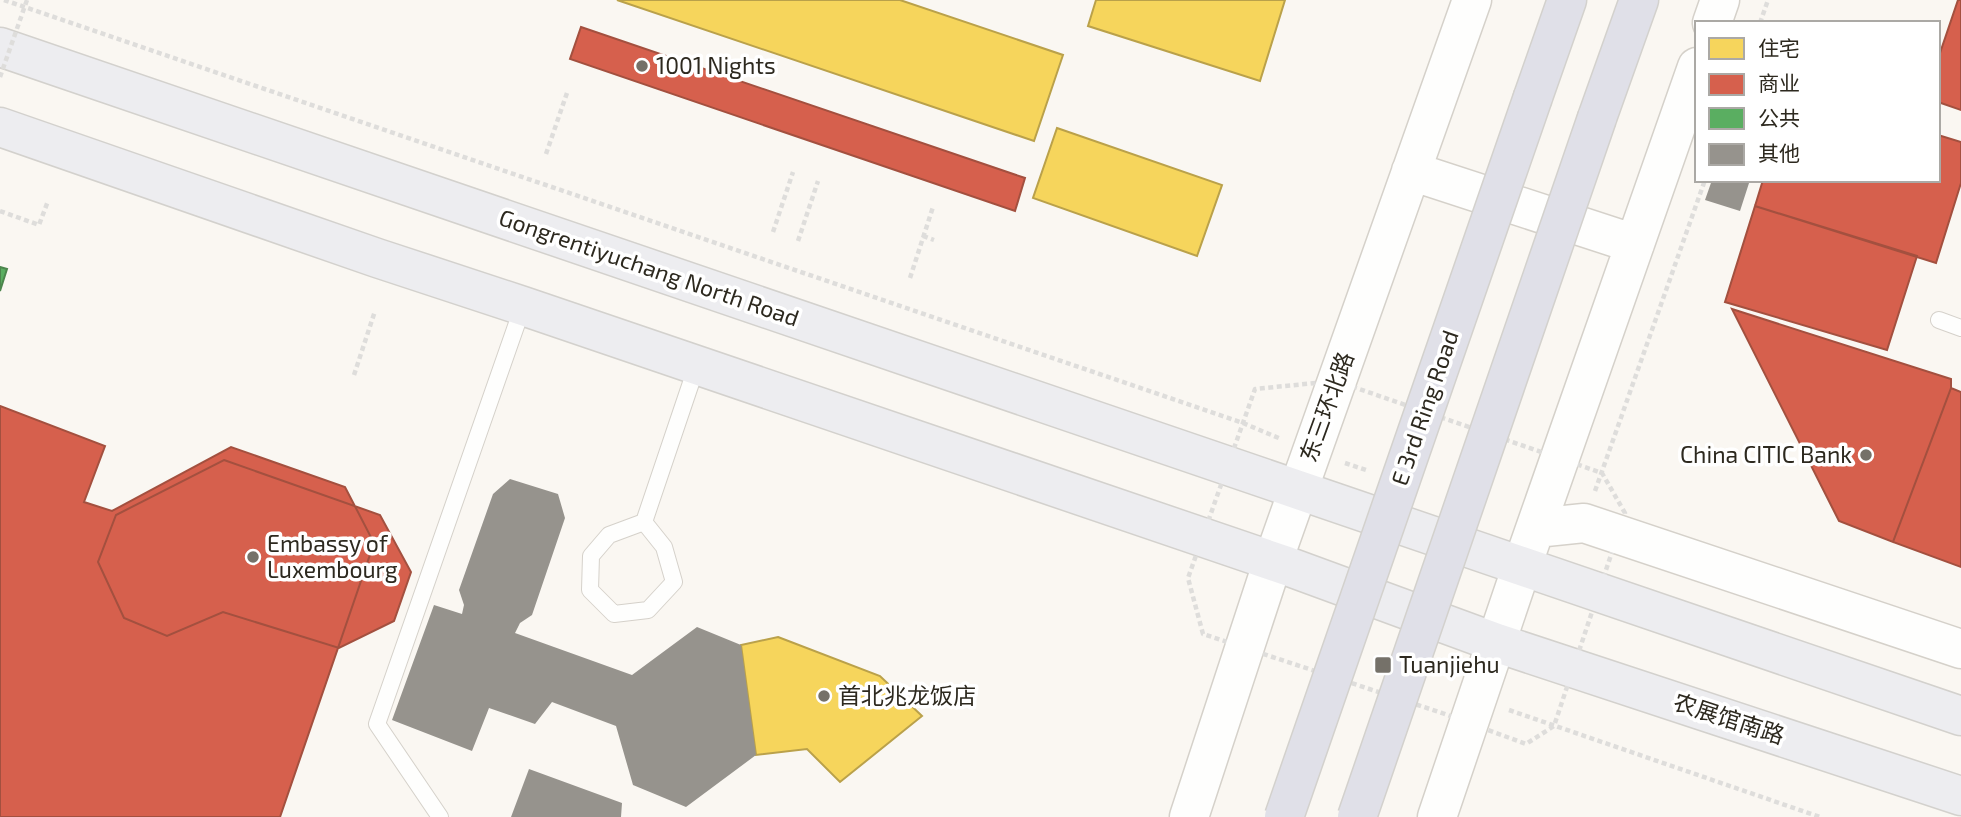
<svg xmlns="http://www.w3.org/2000/svg" width="1961" height="817" viewBox="0 0 1961 817" font-family="'Exo 2','Noto Sans SC',sans-serif">
  <style>
    .homes { fill: #f6d55c; stroke: #baa14a; stroke-width: 2 }
    .shops { fill: #d6604d; stroke: #a3503f; stroke-width: 2 }
    .public { fill: #5aae61; stroke: #4c864d; stroke-width: 2 }
    .building { fill: #96938d }
    .lines { fill: none; stroke-linecap: round; stroke-linejoin: round }
    .lane-casing { stroke: #d5d1ca; stroke-width: 18 }
    .secondary-casing { stroke: #d5d1ca; stroke-width: 41 }
    .primary-casing { stroke: #d3d1cd; stroke-width: 41 }
    .highway-casing { stroke: #d3d1cd; stroke-width: 41 }
    .path { stroke: #dedddb; stroke-width: 4.5; stroke-dasharray: 5 3.5; stroke-linecap: butt }
    .lane { stroke: #fefefd; stroke-width: 16 }
    .secondary { stroke: #fefefd; stroke-width: 38 }
    .primary { stroke: #ededf0; stroke-width: 38 }
    .highway { stroke: #e0e0e8; stroke-width: 38 }
    .highway-bridge-casing { stroke: #d3d1cd; stroke-width: 41; stroke-linecap: butt }
    .path-bridge { stroke: #dedddb; stroke-width: 4.5; stroke-dasharray: 5 3.5; stroke-linecap: butt }
    .highway-bridge { stroke: #e0e0e8; stroke-width: 38 }
    .poi-dot { fill: #757169; stroke: #fff; stroke-width: 2.5 }
    .labels { text-anchor: middle; stroke-width: 7; stroke-linejoin: round; paint-order: stroke }
    .poi-label { font-size: 23px; fill: #2d291f; stroke: #fff; text-anchor: start }
    .street-label { font-size: 23px; fill: #2d291f; stroke: #fff }
  </style>
  <rect width="100%" height="100%" fill="#faf7f2"/>
  <path class="homes" d="M617,0h283l163,55 -29,86z
    M1096,0h189l-25,81 -172,-55z
    M1057,128l165,57 -25,71 -164,-58z
    M778,637l102,39 42,40 -82,66 -33,-33 -51,6 -15,-110z"/>
  <path class="shops" d="M1958,0h3v110l-23,-8v-43z
    M581,27l444,151 -10,33 -445,-152z
    M1938,135l23,7v41l-25,80 -181,-57 8,-26h175z
    M1755,206l162,50 -30,94 -162,-48z
    M1732,309l219,70v9l-58,154 -54,-21z
    M1951,388l10,4v175l-68,-25z
    M0,406l105,40 -21,56 28,9 119,-64 114,40 29,56 -94,274h-280z
    M224,460l156,55 31,57 -17,49 -55,27 -116,-36 -56,24 -43,-18 -26,-56 18,-47z"/>
  <path class="public" d="M0,267l7,2 -7,22z"/>
  <path class="building" d="M1712,180h38l-10,31 -35,-11z
    M510,479l48,15 7,24 -33,97 -12,8 -5,10 117,42 65,-48 44,18 15,110 -70,52 -53,-22 -17,-59 -64,-24 -17,22 -46,-16 -17,43 -80,-31 42,-115 28,9 2,-9 -5,-15 34,-96z
    M529,769l93,34 -1,14h-110z"/>
  <g class="lines">
    <g class="lane-casing">
      <path id="lane" d="M1939,320l22,8
        M644,522l20,25 10,35 -26,28 -34,4 -24,-24 1,-34 18,-21 35,-13 53,-157
        M440,817l-63,-93 146,-418"/>
    </g>
    <g class="secondary-casing">
      <path id="secondary" d="M1712,23l8,-23
        M1411,171l224,73
        M1536,528l48,-5 377,126
        M1189,817l84,-256 199,-561
        M1437,817l85,-251 175,-499"/>
    </g>
    <g class="primary-casing">
      <path id="primary" d="M0,47l1961,669
        M0,127l377,131 146,48 764,260 210,77 464,153"/>
    </g>
    <g class="highway-casing">
      <path id="highway" d="M1533,97l34,-97
        M1597,118l42,-118"/>
    </g>
    <path class="path" d="M4,0l1239,423 38,16
      M1760,23l8,-23
      M546,154l22,-64
      M0,211l39,14 9,-24
      M773,232l20,-60
      M923,236l11,4
      M798,241l20,-60
      M910,278l23,-71
      M354,375l21,-64
      M1336,381l266,92 23,40 -71,213 -28,18 -84,-31 -239,-79 -15,-56 67,-189z
      M1345,463l21,7
      M1595,491l110,-311
      M1509,710l311,107"/>
    <use href="#lane" class="lane"/>
    <use href="#secondary" class="secondary"/>
    <use href="#primary" class="primary"/>
    <use href="#highway" class="highway"/>
    <g class="highway-bridge-casing">
      <path id="highway-bridge" d="M1284,817l249,-720
        M1357,817l240,-699"/>
    </g>
    <path class="path-bridge" d="M0,77l27,-77"/>
    <use href="#highway-bridge" class="highway-bridge"/>
  </g>
  <g class="poi-dot">
    <circle cx="642" cy="66" r="7"/>
    <circle cx="1866" cy="455" r="7"/>
    <circle cx="253" cy="557" r="7"/>
    <rect x="1374" y="656" width="18" height="18" rx="3.5"/>
    <circle cx="824" cy="696" r="7"/>
  </g>
  <g class="labels">
    <g class="poi-label">
      <text x="656" y="74">1001 Nights</text>
      <text x="1852" y="463" text-anchor="end">China CITIC Bank</text>
      <text x="267" y="552">Embassy of<tspan x="267" dy="26">Luxembourg</tspan></text>
      <text x="1399" y="673">Tuanjiehu</text>
      <text x="838" y="704">首北兆龙饭店</text>
    </g>
    <g class="street-label">
      <text transform="translate(649 268) rotate(19)" y="8">Gongrentiyuchang North Road</text>
      <text transform="translate(1327 407) rotate(-70)" y="8">东三环北路</text>
      <text transform="translate(1425 408) rotate(-71)" y="8">E 3rd Ring Road</text>
      <text transform="translate(1729 719) rotate(18)" y="8">农展馆南路</text>
    </g>
  </g>
  <rect x="1695" y="21" width="245" height="161" fill="#ffffff" stroke="#aba9a5" stroke-width="2"/>
  <rect x="1709" y="38" width="35" height="21" fill="#f6d55c" stroke="#aba9a5" stroke-width="2"/>
  <text x="1758" y="56" font-size="21" fill="#2d291f">住宅</text>
  <rect x="1709" y="74" width="35" height="21" fill="#d6604d" stroke="#aba9a5" stroke-width="2"/>
  <text x="1758" y="91" font-size="21" fill="#2d291f">商业</text>
  <rect x="1709" y="108" width="35" height="21" fill="#5aae61" stroke="#aba9a5" stroke-width="2"/>
  <text x="1758" y="126" font-size="21" fill="#2d291f">公共</text>
  <rect x="1709" y="144" width="35" height="21" fill="#96938d" stroke="#aba9a5" stroke-width="2"/>
  <text x="1758" y="161" font-size="21" fill="#2d291f">其他</text>
</svg>
